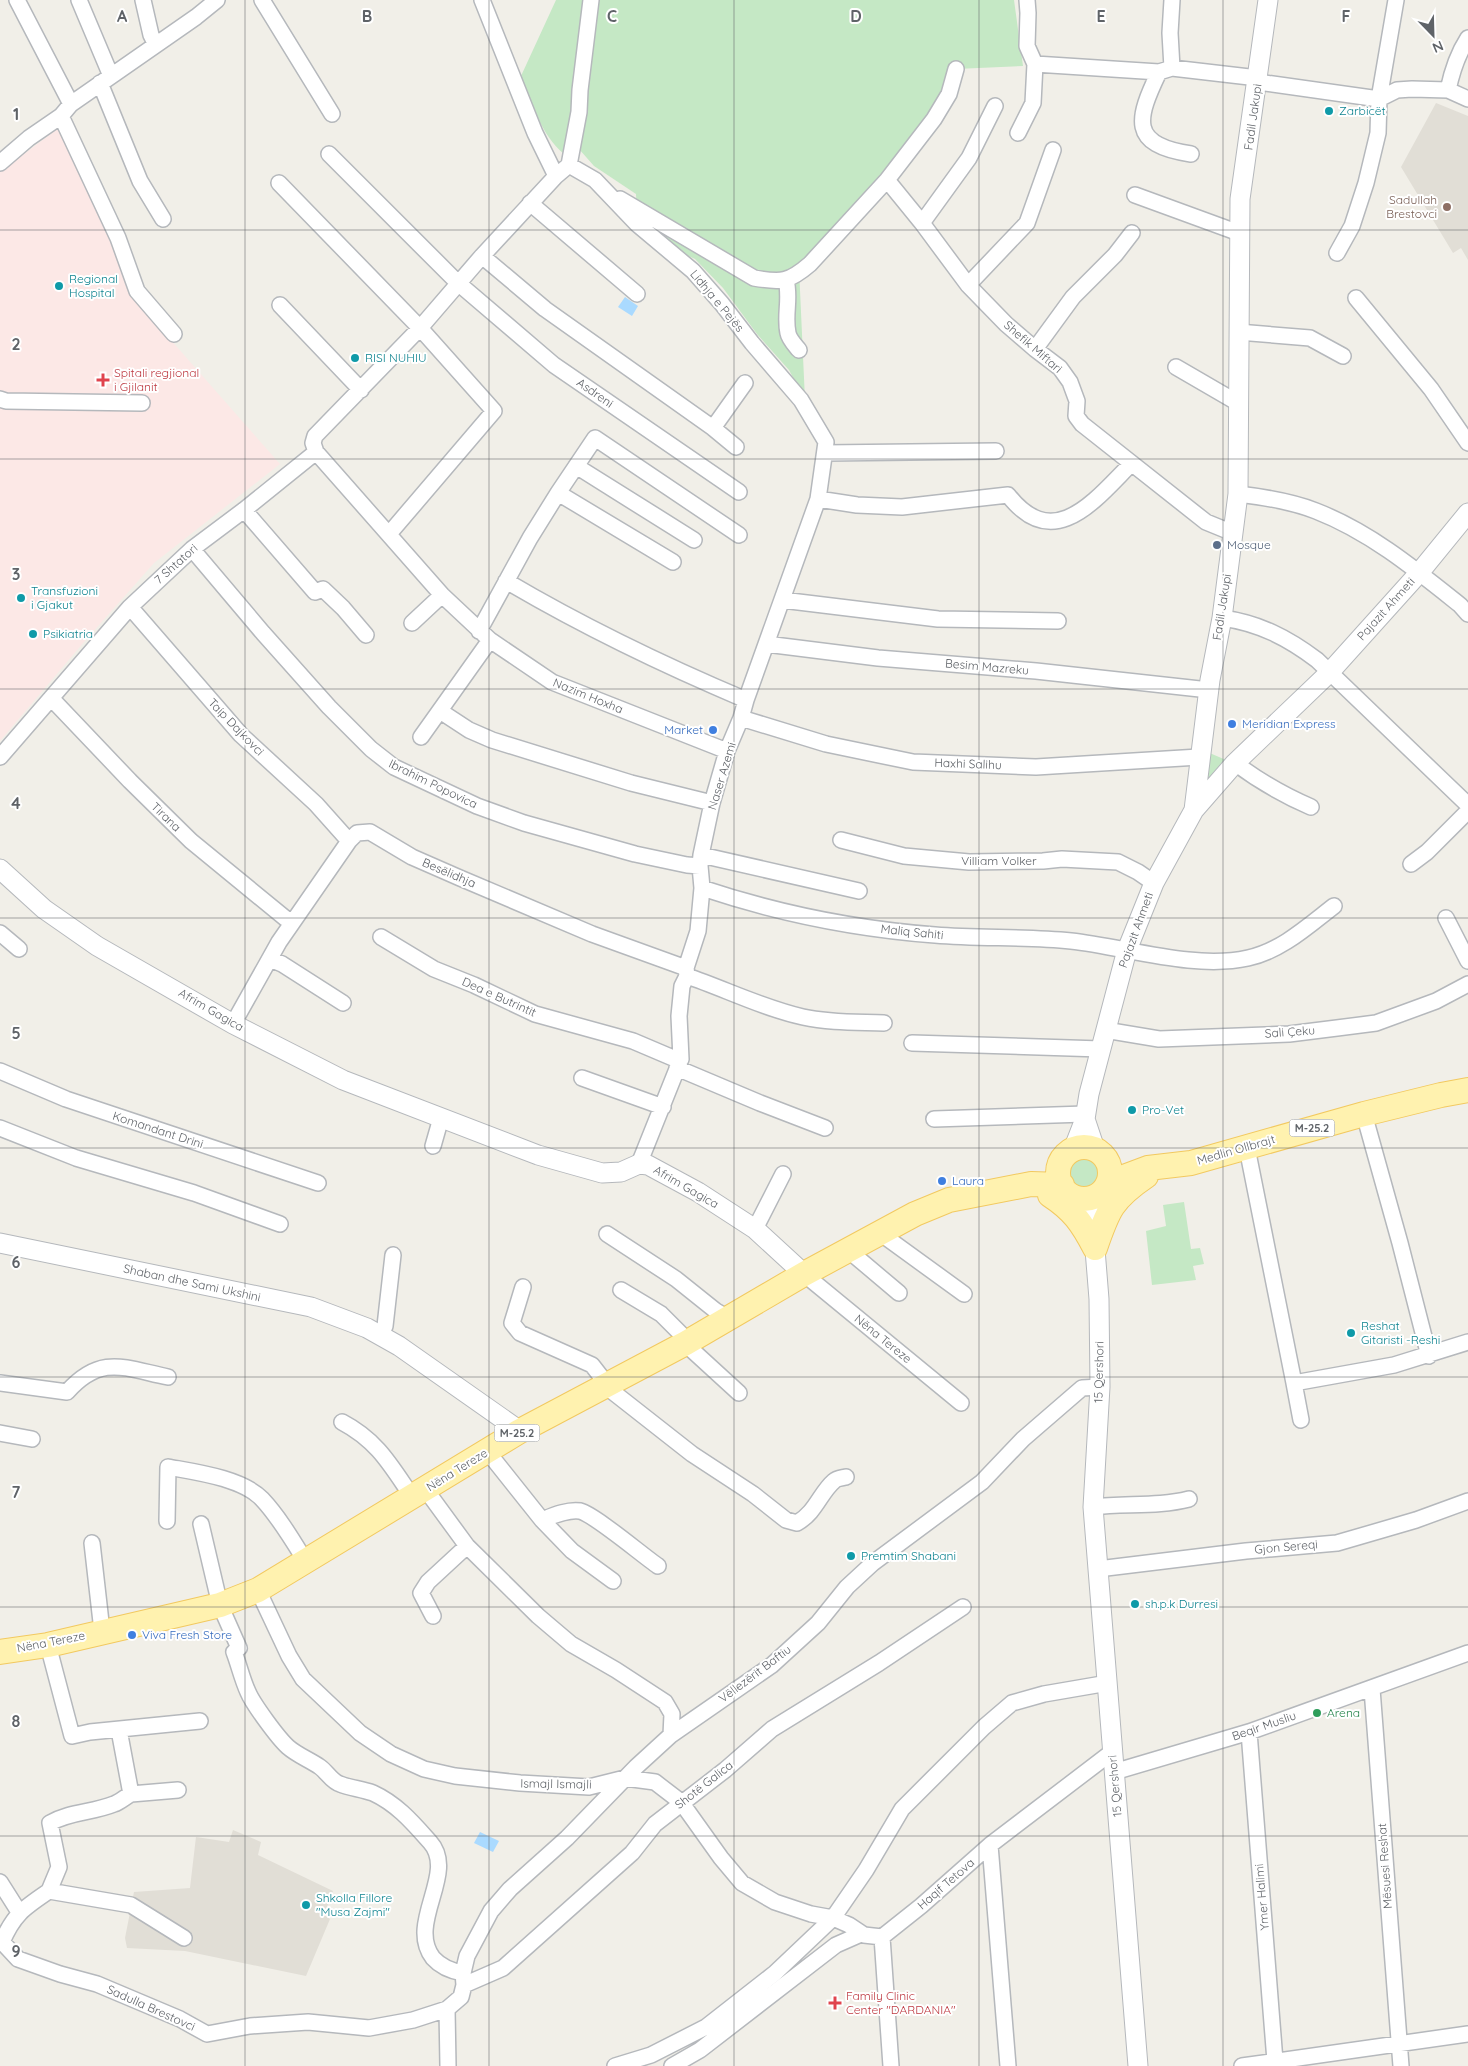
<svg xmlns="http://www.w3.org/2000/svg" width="1468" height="2066" viewBox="0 0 1468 2066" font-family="Quicksand,sans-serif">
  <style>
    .education { fill: #e1ded6 }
    .medical { fill: #fce8e6 }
    .green { fill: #c5e8c5 }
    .water { fill: #aadaff }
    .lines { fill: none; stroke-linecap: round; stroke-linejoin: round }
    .minor-casing { stroke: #b5b8bc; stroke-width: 18 }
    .tertiary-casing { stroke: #b5b8bc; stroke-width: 21 }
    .primary-casing { stroke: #f2c960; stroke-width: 26 }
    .minor { stroke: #fff; stroke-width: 15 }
    .tertiary { stroke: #fff; stroke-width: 19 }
    .primary { stroke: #fff2af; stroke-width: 24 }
    .grid { fill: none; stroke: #5f6368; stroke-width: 1; stroke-opacity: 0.55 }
    .culture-dot { fill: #0f9aa8; stroke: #fff; stroke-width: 2 }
    .education-dot { fill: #8d6e63; stroke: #fff; stroke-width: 2 }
    .health-dot { fill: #e0444e; stroke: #fff; stroke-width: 2 }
    .service-dot { fill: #5c6f8a; stroke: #fff; stroke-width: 2 }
    .shop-dot { fill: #3f7fe0; stroke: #fff; stroke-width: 2 }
    .leisure-dot { fill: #2e9e5b; stroke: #fff; stroke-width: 2 }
    .labels { text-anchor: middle; stroke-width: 4; stroke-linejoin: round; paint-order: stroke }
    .shield { fill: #fff; stroke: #8f9295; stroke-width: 1 }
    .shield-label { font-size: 11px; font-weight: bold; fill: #5f6368 }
    .culture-label { font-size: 12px; fill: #0d838f; stroke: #fff; text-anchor: start }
    .street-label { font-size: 12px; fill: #5f6368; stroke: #fff }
    .education-label { font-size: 12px; fill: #785e54; stroke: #fff; text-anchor: end }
    .health-label { font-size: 12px; fill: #be3a42; stroke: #fff; text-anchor: start }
    .service-label { font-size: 12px; fill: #4e5e75; stroke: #fff; text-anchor: start }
    .shop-label { font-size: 12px; fill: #366cbe; stroke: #fff; text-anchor: start }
    .leisure-label { font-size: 12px; fill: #27864d; stroke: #fff; text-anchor: start }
    .grid-label { font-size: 16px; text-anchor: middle; font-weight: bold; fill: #5f6368; stroke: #fff; stroke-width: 4; stroke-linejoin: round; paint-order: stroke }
  </style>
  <rect width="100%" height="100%" fill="#f1efe8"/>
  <path class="education" d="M1436,103l32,13v144l-7,-12 -8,5 -52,-86z
    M233,1830l28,12 -3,13 75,36 -9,24 6,4 -24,57 -121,-25 -58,-3 -2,-10 9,-46 56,-4 6,-51 33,5z"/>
  <path class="medical" d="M60,127l54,114 19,56 147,167 -126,99 -70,79 -84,99v-569z"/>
  <path class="green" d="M556,0h458l9,66 -67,3 -23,46 -134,153 6,132 -16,-30 -32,-36 -34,-46 -28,-29 -22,-10 -36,-33 -1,-22 -42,-28 -15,-17 -15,5c-23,-19 -32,-51 -43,-78z
    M1205,751l21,9 -18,21 -3,1z
    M1064 1172a20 20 0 1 1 40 0a20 20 0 1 1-40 0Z
    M1184,1202l7,47 9,-1 4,16 -11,2 3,14 -44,5 -6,-54 20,-5 -3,-21z"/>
  <path class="water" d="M625,297l13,9 -6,10 -14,-9z
    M480,1832l19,9 -6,11 -19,-9z"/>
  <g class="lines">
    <g class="minor-casing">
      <path id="minor" d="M17,0l54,104
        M79,0l32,76
        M143,0l8,35 5,10
        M262,0l70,114
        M482,0l53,133 21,43
        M1035,64l124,8 13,-4 86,10
        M1172,68l-2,-35 2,-33
        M1159,72c-22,46 -31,73 32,82
        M1258,82l121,17
        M100,83l40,98 23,38
        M1448,90c4,-19 9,-35 20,-52
        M1379,99l18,-9 15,-1 36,1 20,9
        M61,116l57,122 19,53 37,43
        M1018,133l15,-30 2,-39 -8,-18 1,-33 -1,-13
        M329,154l129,129 96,82 185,127
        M0,163l29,-25 32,-22 10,-12 125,-87 21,-17
        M569,165l10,-53 1,-22 11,-90
        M887,180l35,43 46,62 38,39 29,25 25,19 10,14 7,19 -1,15 6,8 124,98 27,11
        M279,183l141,145 74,83 -105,123
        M1135,195l104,38
        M620,199l134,79c28,5 35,4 56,-14l77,-84 47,-61 15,-25 7,-25
        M530,203l107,91
        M922,223l47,-65 26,-52
        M1337,253l15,-27 14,-43 12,-50 1,-34 17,-99
        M482,256l63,53 168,119 32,-45
        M786,280c5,19 -2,35 2,53 1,6 7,12 11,17
        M968,285l59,-62 26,-73
        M1356,298l75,91 37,54
        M280,305l81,85
        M1238,332l72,6 33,18
        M1035,349l38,-52 42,-42 17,-22
        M1176,367l62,36
        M0,399l6,2 136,2
        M713,428l23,19
        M316,452l126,143 48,45 62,42 175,69
        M825,453l171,-2
        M576,466l118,74
        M558,493l115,69
        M1238,494c26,3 53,7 78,17 54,21 99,58 144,94l8,9
        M818,499l39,6 45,2 106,-12c46,59 87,5 123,-31
        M244,510l71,82 8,-3 20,19 23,27
        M192,549l71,84 66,74 42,42 23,18 83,39 47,17 111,31 52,11 13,1
        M506,581c78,46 157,84 240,119
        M782,600l156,19 120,2
        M130,607l111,128 75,69 33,37
        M1222,618c37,5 66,20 95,42l151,145
        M412,623l30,-28
        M479,631l51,-93 28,-45 37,-55 144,97
        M766,644l112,14 158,13 173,19
        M51,698l79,83 61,60 94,77 8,2
        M440,711l29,19 23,10 139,43 81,20
        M741,718l85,26 87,18 123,5 163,-10
        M421,737l69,-97
        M0,757l130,-150 62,-58 52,-39 72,-58 -3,-9 2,-7 105,-108 62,-72 74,-80 13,-11 26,15 42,44 56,47 29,33 30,39 49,57 25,42 -8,57 -72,201 -5,18 -14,33 -15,52 -11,52 -1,11 2,22 -4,43 -12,37 1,8 -5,10 -3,30 2,43 -42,105
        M1235,763c24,18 48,32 76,44
        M841,840l63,16 65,6 74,-1 19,-2 56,3 20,10 16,11
        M701,855l158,36
        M1411,864l16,-12 41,-41
        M702,888c75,25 154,41 233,47 45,4 91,1 136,6 55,6 123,29 177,17 33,-7 60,-32 86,-52
        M1446,918l22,43
        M0,933l19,16
        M381,937l53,32 40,16 61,29 98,27 40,17 8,1
        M270,959l12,5 61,39
        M687,976c38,13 76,32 116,41 27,6 54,5 81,6
        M233,1024l46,-82 70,-101 8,-8 13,-1 42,25 48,21 132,56 94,34
        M1105,1030l54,9 130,-5 48,-6 39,-5 60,-22 32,-17
        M912,1043l189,6
        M677,1068l83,35 65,25
        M0,1071l66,28 252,84
        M582,1078l81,29
        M1364,1114l36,129 29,113
        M934,1119l151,-5
        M0,1128l76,30 118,35 86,31
        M433,1146l8,-28
        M1247,1148l47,235 100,-18 74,-23
        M755,1229l28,-55
        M880,1233l84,61
        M607,1234l69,45 40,32 12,7
        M848,1250l51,43
        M804,1274l157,129
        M523,1287l-11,36 8,10 72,32 21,27 79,62 61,40 33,26 11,3c19,-11 23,-30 37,-42 3,-3 8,-3 12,-4
        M621,1290l40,24 20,20 11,16 47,43
        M381,1335l4,-9 8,-71
        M0,1383l67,9c34,-38 57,-24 101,-15
        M1294,1383l7,37
        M342,1422c36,19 49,44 71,76
        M0,1433l32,6
        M487,1451l55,69 30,31 41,30
        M426,1490l41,56 71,70 33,28 45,26 49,32 7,12 -1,21
        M1093,1507c32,-4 65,0 96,-8
        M542,1520c10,-4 26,-11 38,-9 15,4 62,44 78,55
        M167,1521l1,-54c27,5 74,11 94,32 17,18 31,42 44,63
        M201,1524l19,81 19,43 -5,4c5,13 8,27 14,40 5,12 30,46 40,55 9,8 22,13 32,20 7,5 12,15 20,17 10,4 22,5 33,9 24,11 40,30 57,49 28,31 -24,81 3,116 8,9 18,13 30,15
        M92,1543l10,88
        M1098,1569l148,-18 91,-8 79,-23 52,-19
        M258,1590l31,66 14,23 57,54 31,21 33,15 31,7 65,7 69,4 36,-9 30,4 26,20 40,56 21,25 33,19 36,12 22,4 16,7 15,10 18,2
        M433,1616l-12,-23 7,-11 39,-36
        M48,1645l24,91 18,-4 110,-11
        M1372,1689l29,377
        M1249,1732l26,329
        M1114,1772l135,-40 219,-79
        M131,1794l47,-4
        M990,1845l18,221
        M0,1882l19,30
        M49,1891l10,-24 -9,-44c21,-12 42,-10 64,-19 6,-2 11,-7 17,-10l-12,-64
        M882,1937l39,-31 69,-61 122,-93
        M882,1937l9,129
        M2,1942l16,17 42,15 37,10 83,35 27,15 43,-8 58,-4 61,6 44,-8 34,-11 14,-12 3,-12 -1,-12 4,-17 24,-45 19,-22 57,-51 69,-71 35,-32 101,-70 46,-42 29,-36 26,-24 109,-81 41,-43 59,-51 18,-1
        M2,1942c12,-28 22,-34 47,-51l82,14 53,33
        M464,1985l39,-17 129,-115 23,-29 70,-54 47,-41 107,-66 84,-56
        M447,2009l1,57
        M615,2066l36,-11 55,-28 69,-54 58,-55 33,-48 36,-61 82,-82 28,-24 32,-9 64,-11
        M672,2066l28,-16 136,-105 25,-11
        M1242,2066l226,-32"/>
    </g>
    <g class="tertiary-casing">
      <path id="tertiary" d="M1194,810l16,-130 12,-62 16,-124 2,-295 28,-199
        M0,869l44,40 53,37 136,78 110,56 195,75 64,18 19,-1 18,-8 9,1 50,27 57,37 49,45
        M1085,1119l10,30
        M1073,1150l12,-31 4,-25 38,-144 27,-67 40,-73 41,-47 94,-90 90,-100 49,-60
        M1099,1194l-5,43 5,62 1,88 -7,120 45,559
        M1079,1198l12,31
        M0,1243l311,64 56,21 32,18 121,85"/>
    </g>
    <g class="primary-casing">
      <path id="primary" d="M1058 1173a26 26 0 1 1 52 0a26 26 0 1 1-52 0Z
        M1108,1183l40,-15 43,-5 173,-49 77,-19 27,-5
        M1050,1195c23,15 32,28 45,53
        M1095,1248c13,-38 17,-49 51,-72
        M0,1652l48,-7 172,-40 38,-15 262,-159 166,-88 118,-69 111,-60 34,-14 82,-16 31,1"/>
    </g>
    <use href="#minor" class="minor"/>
    <use href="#tertiary" class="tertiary"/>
    <use href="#primary" class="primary"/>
  </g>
  <path class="grid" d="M245,0v2066M489,0v2066M734,0v2066M979,0v2066M1223,0v2066M0,230h1468M0,459h1468M0,689h1468M0,918h1468M0,1148h1468M0,1377h1468M0,1607h1468M0,1836h1468"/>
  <g class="culture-dot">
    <circle cx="1329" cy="111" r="5"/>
    <circle cx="59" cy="286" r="5"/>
    <circle cx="355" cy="358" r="5"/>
    <circle cx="21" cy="598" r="5"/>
    <circle cx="33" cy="634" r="5"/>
    <circle cx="1132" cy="1110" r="5"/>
    <circle cx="1351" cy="1333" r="5"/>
    <circle cx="851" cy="1556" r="5"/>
    <circle cx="1135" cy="1604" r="5"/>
    <circle cx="306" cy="1905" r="5"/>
  </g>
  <circle class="education-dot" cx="1447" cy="207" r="5"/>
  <g class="health-dot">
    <path d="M100.5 372.5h5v5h5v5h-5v5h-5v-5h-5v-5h5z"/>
    <path d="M832.5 1995.5h5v5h5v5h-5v5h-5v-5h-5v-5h5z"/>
  </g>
  <circle class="service-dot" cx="1217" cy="545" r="5"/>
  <g class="shop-dot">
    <circle cx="1232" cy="724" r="5"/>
    <circle cx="713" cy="730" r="5"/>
    <circle cx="942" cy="1181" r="5"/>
    <circle cx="132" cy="1635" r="5"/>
  </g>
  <circle class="leisure-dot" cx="1317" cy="1713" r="5"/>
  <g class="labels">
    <g class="shield">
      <rect x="1289.5" y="1119.5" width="45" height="17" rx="4"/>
      <rect x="494.5" y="1424.5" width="45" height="17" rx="4"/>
    </g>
    <g class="shield-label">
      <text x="1312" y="1132">M-25.2</text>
      <text x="517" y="1437">M-25.2</text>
    </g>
    <g class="culture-label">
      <text x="1339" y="115">Zarbicët</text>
      <text x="69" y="283">Regional<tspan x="69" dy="14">Hospital</tspan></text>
      <text x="365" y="362">RISI NUHIU</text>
      <text x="31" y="595">Transfuzioni<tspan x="31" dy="14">i Gjakut</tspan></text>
      <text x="43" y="638">Psikiatria</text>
      <text x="1142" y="1114">Pro-Vet</text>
      <text x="1361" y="1330">Reshat<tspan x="1361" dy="14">Gitaristi -Reshi</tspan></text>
      <text x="861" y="1560">Premtim Shabani</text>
      <text x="1145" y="1608">sh.p.k Durresi</text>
      <text x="316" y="1902">Shkolla Fillore<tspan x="316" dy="14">"Musa Zajmi"</tspan></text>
    </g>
    <g class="street-label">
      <text transform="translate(1253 117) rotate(-82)" y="4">Fadil Jakupi</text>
      <text transform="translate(717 301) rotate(50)" y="4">Lidhja e Pejës</text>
      <text transform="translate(1033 347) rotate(41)" y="4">Shefik Miftari</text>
      <text transform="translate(595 393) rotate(35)" y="4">Asdreni</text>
      <text transform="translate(176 564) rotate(-42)" y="4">7 Shtatori</text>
      <text transform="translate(1222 607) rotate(-81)" y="4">Fadil Jakupi</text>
      <text transform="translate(1386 609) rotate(-48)" y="4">Pajazit Ahmeti</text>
      <text transform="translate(987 667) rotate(5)" y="4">Besim Mazreku</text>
      <text transform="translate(588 696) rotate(22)" y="4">Nazim Hoxha</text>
      <text transform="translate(236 727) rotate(46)" y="4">Taip Dajkovci</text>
      <text transform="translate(968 764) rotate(2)" y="4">Haxhi Salihu</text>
      <text transform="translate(722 776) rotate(-73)" y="4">Naser Azemi</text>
      <text transform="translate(433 784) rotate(26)" y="4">Ibrahim Popovica</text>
      <text transform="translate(166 817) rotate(44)" y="4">Tirana</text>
      <text x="999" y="865">Villiam Volker</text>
      <text transform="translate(449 873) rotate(23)" y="4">Besëlidhja</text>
      <text transform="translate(1136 930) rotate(-70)" y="4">Pajazit Ahmeti</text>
      <text transform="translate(912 932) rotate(6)" y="4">Maliq Sahiti</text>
      <text transform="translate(499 997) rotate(24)" y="4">Dea e Butrintit</text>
      <text transform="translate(211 1010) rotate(30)" y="4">Afrim Gagica</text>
      <text transform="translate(1290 1032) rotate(-4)" y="4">Sali Çeku</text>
      <text transform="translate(158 1130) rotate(18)" y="4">Komandant Drini</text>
      <text transform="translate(1236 1150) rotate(-16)" y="4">Medlin Ollbrajt</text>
      <text transform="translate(686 1187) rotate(30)" y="4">Afrim Gagica</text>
      <text transform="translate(192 1283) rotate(12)" y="4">Shaban dhe Sami Ukshini</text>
      <text transform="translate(883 1339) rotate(39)" y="4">Nëna Tereze</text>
      <text transform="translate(1099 1372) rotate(-89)" y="4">15 Qershori</text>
      <text transform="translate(457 1470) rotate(-32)" y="4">Nëna Tereze</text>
      <text transform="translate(1286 1547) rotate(-5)" y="4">Gjon Sereqi</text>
      <text transform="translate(51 1642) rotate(-11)" y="4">Nëna Tereze</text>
      <text transform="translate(755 1674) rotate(-37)" y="4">Vëllezërit Baftiu</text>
      <text transform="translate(1264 1726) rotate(-19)" y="4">Beqir Musliu</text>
      <text transform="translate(556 1784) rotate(1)" y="4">Ismajl Ismajli</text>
      <text transform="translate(704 1785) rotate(-38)" y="4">Shotë Galica</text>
      <text transform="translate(1115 1786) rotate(-95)" y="4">15 Qershori</text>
      <text transform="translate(1385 1866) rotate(-94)" y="4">Mësuesi Reshat</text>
      <text transform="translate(946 1884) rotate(-41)" y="4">Haqif Tetova</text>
      <text transform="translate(1262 1897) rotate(-95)" y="4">Ymer Halimi</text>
      <text transform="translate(151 2008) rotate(24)" y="4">Sadulla Brestovci</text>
    </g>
    <g class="education-label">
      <text x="1437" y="204">Sadullah<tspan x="1437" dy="14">Brestovci</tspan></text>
    </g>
    <g class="health-label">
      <text x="114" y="377">Spitali regjional<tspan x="114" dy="14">i Gjilanit</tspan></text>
      <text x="846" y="2000">Family Clinic<tspan x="846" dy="14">Center "DARDANIA"</tspan></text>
    </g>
    <g class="service-label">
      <text x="1227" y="549">Mosque</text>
    </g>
    <g class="shop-label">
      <text x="1242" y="728">Meridian Express</text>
      <text x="703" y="734" text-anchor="end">Market</text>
      <text x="952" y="1185">Laura</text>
      <text x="142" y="1639">Viva Fresh Store</text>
    </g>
    <g class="leisure-label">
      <text x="1327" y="1717">Arena</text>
    </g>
  </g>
  <g class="grid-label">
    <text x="122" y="22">A</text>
    <text x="367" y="22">B</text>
    <text x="612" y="22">C</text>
    <text x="856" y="22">D</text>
    <text x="1101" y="22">E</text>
    <text x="1346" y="22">F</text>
    <text x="16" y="120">1</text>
    <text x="16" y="350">2</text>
    <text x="16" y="580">3</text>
    <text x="16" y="809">4</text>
    <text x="16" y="1039">5</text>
    <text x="16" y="1268">6</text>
    <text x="16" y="1498">7</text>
    <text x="16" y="1727">8</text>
    <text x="16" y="1957">9</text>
  </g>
  <g transform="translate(1433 35) rotate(157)" stroke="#ffffff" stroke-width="4" paint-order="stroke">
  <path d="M0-4L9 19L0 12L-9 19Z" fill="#5f6368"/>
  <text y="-8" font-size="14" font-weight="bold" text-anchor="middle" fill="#5f6368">N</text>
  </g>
</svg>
